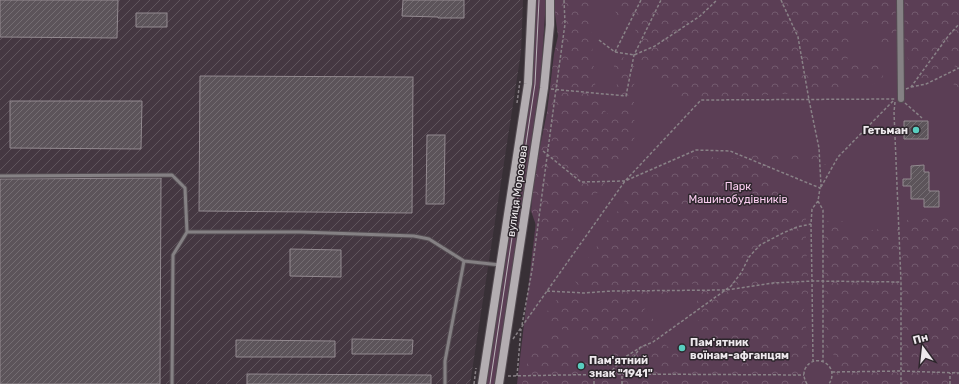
<svg xmlns="http://www.w3.org/2000/svg" width="959" height="384" viewBox="0 0 959 384" font-family="Rubik,sans-serif">
  <style>
    .industrial { fill: url(#industrial-furrows) }
    .green { fill: #5b3e55 }
    .forest { fill: url(#forest-crowns); fill-rule: evenodd }
    .building { fill: url(#building-hatch); stroke: #938a90 }
    .lines { fill: none; stroke-linecap: round; stroke-linejoin: round }
    .lane-casing { stroke: #554d53; stroke-width: 5 }
    .street-casing { stroke: #554d53; stroke-width: 8 }
    .secondary-casing { stroke: #554d53; stroke-width: 10 }
    .path { stroke: #898287; stroke-width: 1.5; stroke-dasharray: 3 2; stroke-linecap: butt }
    .lane { stroke: #858184; stroke-width: 3 }
    .street { stroke: #858184; stroke-width: 6 }
    .secondary { stroke: #b3adb1; stroke-width: 8 }
    .tram { stroke: #bab4b9; stroke-width: 1 }
    .poi-dot { fill: #58cebf; stroke: #2d262c; stroke-width: 1.5 }
    .labels { text-anchor: middle; stroke-width: 3; stroke-linejoin: round; paint-order: stroke }
    .poi-label { font-size: 11px; font-weight: bold; fill: #ede8ec; stroke: #2d262c; text-anchor: start }
    .park-label { font-size: 11px; fill: #fbcef1; stroke: #2d262c }
    .street-label { font-size: 11px; fill: #ede8ec; stroke: #2d262c }
  </style>
  <defs>
    <pattern id="industrial-furrows" width="10" height="10" patternUnits="userSpaceOnUse"><rect width="10" height="10" fill="#453842"/><path d="M-1 1l2-2M0 10L10 0M9 11l2-2" fill="none" stroke="#60555d"/></pattern>
    <pattern id="forest-crowns" width="20" height="18" patternUnits="userSpaceOnUse"><rect width="20" height="18" fill="#5b3e55"/><path d="M2 6a3 3 0 1 1 6 0M12 15a3 3 0 1 1 6 0" fill="none" stroke="#735a6e"/></pattern>
    <pattern id="building-hatch" width="6" height="6" patternUnits="userSpaceOnUse"><rect width="6" height="6" fill="#5c545a"/><path d="M-1 1l2-2M0 6l6-6M5 7l2-2" fill="none" stroke="#746d72"/></pattern>
  </defs>
  <rect width="100%" height="100%" fill="#383036"/>
  <path class="industrial" d="M0,0h523l-2,52 -51,332h-470z"/>
  <path class="green" d="M536,0h10l-6,89 -44,295h-11z
    M563,0h396v384h-442l21,-180z"/>
  <path class="forest" d="M555,0h36c-1,23 1,46 3,69 1,12 1,22 5,34 2,4 6,8 10,12l8,-1 3,-9 -8,-51 13,4 13,12 -4,15v34l3,12 -6,16 -38,52 -4,3 -11,13 -6,17 -7,9 -8,8 -13,5 -3,-6 1,-6 -11,-31 3,-34 13,-65 7,-58 4,-18 -3,-22z
    M614,0h280l4,33 -8,14h-8l-5,-23 -4,-4 -8,5 -16,6 -1,3c5,11 3,15 -1,26l6,4 23,-2 9,7 -3,10 -13,7 -18,-4 -8,4 -9,2 -14,-1 -21,6 -65,4h-20l-26,3 -16,-6 -10,-10 -14,-9 -6,-12 -7,-23 1,-20c-4,0 -11,1 -15,-1 -6,-3 -7,-13 -7,-19z
    M905,0h54v93l-4,1 -2,-15 2,-15 -17,11 -6,6h-8l-12,-2 -4,-9v-11l-4,-11z
    M808,150l18,5 5,4 -5,6 -18,-1 -33,-1 -7,11 8,18 14,3 6,15 10,8v26l2,34v18l-5,16 3,14 1,25 -6,10v8l6,15h-285l5,-15v-15l16,-19 12,-4 10,6 9,10 21,12c1,-9 2,-15 -6,-20l-36,-13 -6,-14c7,-13 12,-14 25,-16l17,11h8l25,-11 -1,-10 -6,-1 -19,3 -18,-3 -4,-5 -2,-7 10,-7 19,-25 6,-20 11,-10 10,-15 16,-17 46,-22 16,-2 14,4 23,-1 10,-2 8,-4zM689,282l8,4 4,10 -5,6 3,15 -9,29 -7,6h-9l-13,-11 -12,7 8,-17v-8l-13,-13 10,-12 11,-3 16,-12z
    M835,213l8,9 8,14 25,-7 17,4 21,-19h42l3,2v168h-126l3,-2 -1,-15 1,-10 -10,-10 -4,-55v-65z"/>
  <path class="building" d="M0,0h118l-1,38 -117,-1z
    M403,0h61v18h-26v-1l-36,-1z
    M136,13h31v14h-31z
    M200,76l213,1 -1,136 -213,-2z
    M10,101h132l-1,48 -131,-1z
    M904,121h24v18h-24z
    M427,135h18l-1,69h-18z
    M924,165v7h5v19h10v16h-15v-8h-13v-13h-8v-7h8v-13z
    M161,178l-1,206h-160v-205z
    M290,249l51,1v27l-51,-1z
    M352,339l61,1 -1,14h-60z
    M236,340l99,1v16h-99z
    M247,374l184,1v9h-184z"/>
  <g class="lines">
    <g class="lane-casing">
      <path id="lane" d="M0,176l172,-1 13,13 2,44
        M464,261l36,4
        M172,384l1,-129 14,-23h113l114,4 15,3 35,22 -19,100v23"/>
    </g>
    <g class="street-casing">
      <path id="street" d="M900,0l1,99"/>
    </g>
    <g class="secondary-casing">
      <path id="secondary" d="M482,384l46,-300 4,-84
        M499,384l45,-296 6,-63v-25"/>
    </g>
    <path class="path" d="M781,0l17,37 11,63 10,48 2,38 -1,2
      M599,40l16,12 19,3 21,-9 45,-30 17,-16
      M615,52l26,-52
      M911,87l15,-3 33,-16
      M551,89l75,7 8,-41 27,-55
      M906,89l5,-2 38,-52 10,-11
      M895,102l-1,10 7,170
      M517,103l3,-22
      M905,103l17,15
      M543,151l38,31 44,-1 71,-31 34,1 90,37 -2,13 -6,8 -1,15 1,57 1,81
      M821,187l17,-30 56,-57
      M818,201l5,9v151
      M547,291l37,2 28,-2 114,-1 47,-7 39,-2 89,1v102
      M522,325l10,-55 24,-181 9,-65 -1,-24
      M513,339l112,-158 76,-81 194,-1
      M832,372l69,-1 58,2
      M609,374l13,-15 19,-12 12,-5 78,-56 10,-13 8,-16 11,-12 23,-12 14,-6 14,-3
      M508,376l114,-2 182,1
      M517,376l4,-47
      M474,384l2,-16
      M594,384v-9
      M622,384v-10l18,-26
      M807,384c-3,-5 -4,-10 -2,-15 9,-18 36,-4 24,15
      M950,384v-11"/>
    <use href="#lane" class="lane"/>
    <use href="#street" class="street"/>
    <use href="#secondary" class="secondary"/>
    <path class="tram" d="M490,384l45,-300 4,-84"/>
  </g>
  <g class="poi-dot">
    <circle cx="916" cy="130" r="4"/>
    <circle cx="682" cy="348" r="4"/>
    <circle cx="581" cy="366" r="4"/>
  </g>
  <g class="labels">
    <g class="poi-label">
      <text x="908" y="134" text-anchor="end">Гетьман</text>
      <text x="690" y="346">Пам'ятник<tspan x="690" dy="13">воїнам-афганцям</tspan></text>
      <text x="589" y="364">Пам'ятний<tspan x="589" dy="13">знак "1941"</tspan></text>
    </g>
    <g class="park-label">
      <text x="738" y="190">Парк<tspan x="738" dy="13">Машинобудівників</tspan></text>
    </g>
    <g class="street-label">
      <text transform="translate(517 191) rotate(-82)" y="4">вулиця Морозова</text>
    </g>
  </g>
  <g transform="translate(923 348) rotate(345)" stroke="#2d262c" stroke-width="3" paint-order="stroke">
  <path d="M0-3L7 15L0 10L-7 15Z" fill="#ede8ec"/>
  <text y="-6" font-size="11" font-weight="bold" text-anchor="middle" fill="#ede8ec">Пн</text>
  </g>
</svg>
